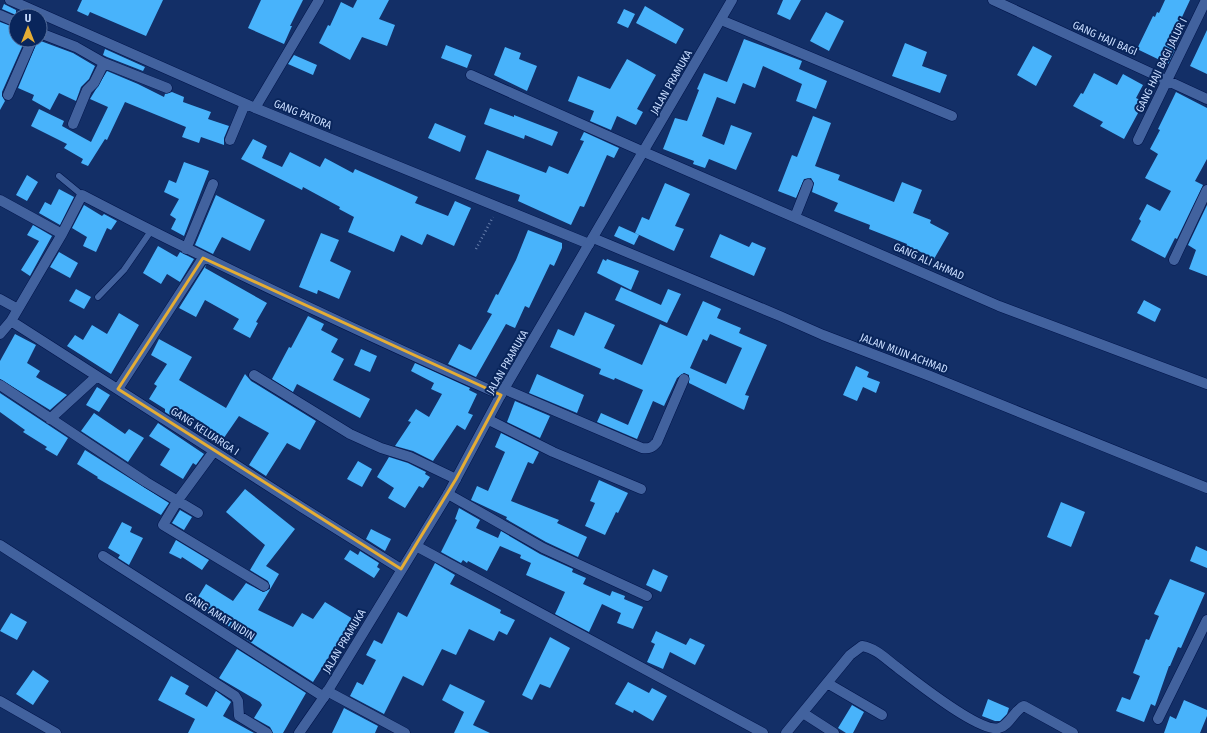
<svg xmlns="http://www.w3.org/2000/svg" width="1207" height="733" viewBox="0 0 1207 733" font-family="'Fira Sans Condensed',sans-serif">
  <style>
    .building { fill: #48b3fb; fill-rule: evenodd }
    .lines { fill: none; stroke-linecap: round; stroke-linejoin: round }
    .service-casing { stroke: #00144a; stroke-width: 7 }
    .minor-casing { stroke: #00144a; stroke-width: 11 }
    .tertiary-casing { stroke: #00144a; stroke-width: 11 }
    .path { stroke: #677fad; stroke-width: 2.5; stroke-dasharray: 1 3; stroke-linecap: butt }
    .service { stroke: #42629e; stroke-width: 6 }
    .minor { stroke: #42629e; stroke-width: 10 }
    .tertiary { stroke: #42629e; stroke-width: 10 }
    .marked { fill: none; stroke: #e5ad35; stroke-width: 3; stroke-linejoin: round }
    .labels { text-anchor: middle; stroke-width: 4; stroke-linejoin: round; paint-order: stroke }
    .street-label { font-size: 11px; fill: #c8dcfe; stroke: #09255b }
  </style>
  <rect width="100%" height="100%" fill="#132f67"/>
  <path class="building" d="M82,0h81l-17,36 -56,-24 -2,4 -11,-5z
    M261,0h42l-13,26h2l-8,18 -36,-16z
    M357,0h32l-10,19 16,6 -8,21 -25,-9 -12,23 -31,-17 9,-18 2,1 11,-24 12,6z
    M783,0h18l-11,20 -13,-6z
    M1165,0h25l-22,47 7,3 -7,14 -31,-15 16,-33 2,1 2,-5 2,1z
    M4,4l12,6v5l-14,-6z
    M645,6l39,23 -8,15 -40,-21z
    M624,9l11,5 -7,14 -11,-5z
    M826,12l18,9 -15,30 -19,-10z
    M0,22l16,6v12h9l-23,52v4l3,5 -5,9z
    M1207,30v44l-17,-8z
    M744,39l58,22 -3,8 28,12 -11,28 -20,-8 6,-17 -39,-18 -8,22 -12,-5 -8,21 -18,-7 -15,39 22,9 7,-20 21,8 -16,37 -27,-11 -4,9 -12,-4 1,-3 -31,-12 12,-31 12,3 12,-31 -2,-1 7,-16 23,9z
    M38,40l35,13 22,13 -6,13 -8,8 -5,14 -17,-8 -9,17 -18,-10 2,-5 -16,-7z
    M905,43l22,9 -5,14 25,9 -7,18 -48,-17z
    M446,45l26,10 -5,13 -26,-10z
    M1033,46l19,10 -16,30 -19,-11z
    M505,47l16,6 -2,6 18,7 -10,25 -33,-16z
    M105,49l40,18 -2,4 -36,-14 -4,-2z
    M294,55l23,10 -4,10 -25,-11z
    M627,59l29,16 -19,34 6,3 -7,13 -19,-9 -6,14 -21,-9 4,-10 -26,-10 10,-25 32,13z
    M107,71l31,13 26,13 1,-3 7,-2 12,5 -1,5 28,10 -3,7 21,7 -5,12v7l-23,-8 -2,6 -17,-6 4,-10 -61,-25 -18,38 -2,-1 -17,27 -7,-3 2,-4 -19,-11 3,-4 -36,-18 8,-17 25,12 -2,5 29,16 17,-35 -18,-8z
    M1094,73l23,12 6,-11 20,11 -7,13 8,4 -20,37 -24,-13 3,-4 -30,-16 8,-13 2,1z
    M1176,92l31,16v51l-12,22 8,4 -26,54 -2,-1 -10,20 -34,-18 10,-19 -2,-2 8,-15 13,7 11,-20 -26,-13 13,-24 -8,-5 10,-19 -2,-1z
    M490,108l24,9v-2l44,17 -6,14 -27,-11 -1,4 -40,-15z
    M813,116l18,7 -16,43 25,9 -2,5 56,22 8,-20 20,8 -9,23 18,7 -1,3 19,10 -15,26 -15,-8 -1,2 -12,-5 1,-4 -38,-15 1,-4 -36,-14 4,-8 -26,-11 2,-9 -3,-5 -7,1 -8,19 -18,-7 14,-36 5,2z
    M435,123l31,13 -6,16 -32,-14z
    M584,132l35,16 -5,10 -7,-3 -23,52 -4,-1 -9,19 -53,-24 2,-6 -45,-16 12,-29 59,23 3,-7 19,8 16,-33 -4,-1z
    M253,139l14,7 -5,12 20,9 8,-15 30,15 5,-9 28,15 2,-4 63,28 -3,6 33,13 7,-15 16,7 -17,38 -27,-12 -5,11 -21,-10 -7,17 -46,-20 6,-15 -15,-8 1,-2 -37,-20 -1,3 -61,-31z
    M184,162l25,9 -25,65 -13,-7 5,-10 -6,-4 9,-16 -15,-7 5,-12 7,3z
    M27,175l11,7 -11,19 -11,-6z
    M665,183l25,11 -15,32 9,3 -10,22 -39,-18 7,-16 7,3z
    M59,189l15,8 -14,28 -21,-12 6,-11 6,3z
    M216,195l49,25 -15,31 -28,-14 -9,17 -18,-9z
    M84,205l18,11 2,-2 13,7 -6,9 -4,-2 -11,24 -13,-6 4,-9 -15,-9z
    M1207,205v71l-18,-7 7,-19 -8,-5z
    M33,225l19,11 -22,40 -9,-6 18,-29 -12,-6z
    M619,226l20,9 -5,10 -20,-9z
    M528,230l34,13v5l-8,18 -4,-2 -21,44 -4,-2 -10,22 -9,-4 -30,53 -28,-13 11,-20 12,6 21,-36 -5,-2 9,-18 2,1 18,-35z
    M321,233l18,7 -9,21 21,10 -12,28 -21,-9 -1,4 -18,-7z
    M720,234l29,13 3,-5 14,6 -12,28 -44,-19z
    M158,246l19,11 3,-5 14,7 -14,23 -13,-8 -6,10 -18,-11z
    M59,252l19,11 -8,15 -20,-11z
    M603,259l3,2 1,-2 32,12 -8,19 -34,-17z
    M206,265l-1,3 62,35 -11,19 2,1 -8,15 -17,-9 6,-10 -34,-19 -9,17 -17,-9z
    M621,287l40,18 7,-16 13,5 -14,29 -52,-23z
    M76,289l15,8 -7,12 -15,-8z
    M1144,300l17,9 -6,13 -18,-9z
    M703,301l18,8 -4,9 24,10 -2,5 28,12 -22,50 4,1 -5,14 -55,-27v-8l-5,-2 -7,5 -13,28 -11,-5 -16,38 -40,-17 4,-9 27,12 15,-35 -28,-12 -1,2 -15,-6 2,-5 -51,-22 8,-18 16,7 11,-24 30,13 -11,23 38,17 18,-41 27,12zM710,334l32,14 -16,36 -36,-16 13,-29 4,2z
    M119,313l20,12 -28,49 -44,-28 8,-11 8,5 9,-15 15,9z
    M308,316l16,8 -3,6 17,9 -7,13 13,7 -11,21 37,19 -10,19 -63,-34 -4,8 -21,-13 17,-32 2,1z
    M15,334l21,11 -9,18 13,8 -4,6 31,18 -17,15 -50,-31v-18z
    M159,339l33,18 -13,23 47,28 19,-34 6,7 65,40 -16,29 -13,-7 -21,33 -17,-11 20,-32 -30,-17 -20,29 -22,-13 6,-9 -20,-12 -5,9 -13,-8v-3l-16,-10 8,-13 -3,-2 13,-20 -16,-9z
    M361,349l16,7 -7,16 -16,-7z
    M415,363l55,25 -1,2 8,4 -9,19 5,2 -8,15 -8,-5 -24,36 -20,-10 -18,-5 16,-24 -3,-1 8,-12 13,8 13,-23 -11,-5 3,-6 -23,-12z
    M856,366l13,6 -2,5 13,5 -4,11 -13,-6 -6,14 -14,-6z
    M537,374l47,21 -7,18 -48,-20z
    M97,387l13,8 -11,17 -13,-7z
    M0,393l68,45 -11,18 -12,-7 2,-2 -24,-15 2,-2 -25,-18z
    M515,401l35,15 -10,22 -33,-16z
    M94,413l31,21 4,-5 15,9 -16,24 -47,-31z
    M158,423l46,31 -8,11 -3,-2 -10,16 -23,-14 10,-16 -21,-13z
    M501,433l38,19 -6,12 -5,-2 -17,39 48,19 -2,3 30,14 -9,20 -32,-15 -40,-23 1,-2 -36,-17 6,-14 11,5 17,-39 -10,-5z
    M85,450l84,53 -8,12 -64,-37 1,-1 -21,-13z
    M389,457l19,6 18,9 -1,2 5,3 -7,11 -4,-2 -14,22 -17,-10 6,-10 -17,-11z
    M358,461l14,8 -10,18 -15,-8z
    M599,480l29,13 -10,20 -2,-1 -11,23 -20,-9 10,-23 -5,-2z
    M245,489l50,40 -29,37 13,8 -21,36 35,17 9,-14 11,6 12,-17 28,17 -40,63 -69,-44 1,-2 -52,-31 13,-21 27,17 13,-18 17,9 7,-3v-3l-2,-5 -18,-11 15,-25 -39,-33z
    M1061,502l24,10 -14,35 -24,-10z
    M459,508l21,12 -4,8 22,10 3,-7 39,23 33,15 -1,3 14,6 -3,6 27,12 2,-5 13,5 -1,3 19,8 -10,22 -16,-6 4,-10 -19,-9 -13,28 -34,-18 10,-22 -39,-17 5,-12 -11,-5 1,-3 -21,-9 -13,25 -19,-10 -1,2 -4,-3 -2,3 -20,-11 16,-32 -2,-1z
    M180,510l12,7 -8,13 -12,-7z
    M122,522l10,5 -2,5 13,6 -14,27 -11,-7 2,-3 -12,-7z
    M371,529l20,10 -6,12 -19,-12z
    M176,540l33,20 -7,10 -20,-13 -1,2 -12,-6z
    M1196,546l11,5v17l-17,-7z
    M350,550l8,5 2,-4 19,12 -2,4 3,2 -6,9 -30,-19z
    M435,563l20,12 -5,9 51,26 -1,3 15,7 -8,15 -8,-4 -5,10 -25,-12 -13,26 -14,-6 -19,37 -20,-10 -19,38 -34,-18 7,-14 6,3 13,-25 -10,-5 8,-15 8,4 16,-32 9,5z
    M653,569l15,7 -7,16 -15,-7z
    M1170,579l35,14 -24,55 -3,-1 -8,19h-1l-14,40 -4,-2 -7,18 -28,-11 6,-14 8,3 10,-24 -7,-3 13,-34 3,1 10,-24 -5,-2z
    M11,613l16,9 -10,18 -17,-9z
    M656,631l30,14 4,-7 15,7 -10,20 -25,-13 -7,17 -16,-7 8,-18 -4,-2z
    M550,637l20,11 -20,40 -10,-4 -8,16 -10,-5z
    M237,649l69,44 -23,40h-10l-3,-6 -16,-9 8,-13 -2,-3 -41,-24z
    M33,670l16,11 -16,24 -17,-11z
    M171,676l18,10 -4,8 22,13 9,-16 14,10 1,1 -8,14 31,17h-66l7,-14 -37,-19z
    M628,682l21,11 3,-5 15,8 -14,25 -19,-11 -1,3 -18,-9z
    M450,684l35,17 -12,24 17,8h-36l10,-21 -22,-12z
    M988,699l21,9 -2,6 -7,7h-5l-13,-5z
    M1184,700l23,10v6l-7,17h-36l6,-17 6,3z
    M852,705l12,7 -11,21h-7l-8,-5z
    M344,708l34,18 -3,7h-43z"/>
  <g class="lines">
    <g class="service-casing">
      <path id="service" d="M59,176l23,19
        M98,297l26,-27 27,-39"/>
    </g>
    <g class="minor-casing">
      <path id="minor" d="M10,0l245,108 334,136
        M993,0l214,99
        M0,15l16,7
        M721,20l231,96
        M40,33l36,14 28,16 63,25
        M471,75l173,77 355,154 208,78
        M8,95l24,-55
        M255,108l64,-108
        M73,124l14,-34 7,-7 10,-20
        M230,140l15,-36
        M1138,140l68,-140
        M0,200l62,34 20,-39c138,72 277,137 419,200
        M795,217l13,-33
        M593,238l187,78 43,19 107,41 277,112
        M186,249l27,-65
        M1174,260l33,-70
        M0,299l18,10
        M11,321l51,-87
        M0,334l11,-13 292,187 98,61
        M254,375l96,59 31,14 29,9 46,22
        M0,385l146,97 52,31
        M118,389l85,-131
        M504,389l138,59c7,1 10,0 15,-6l27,-63
        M50,419l47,-43
        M489,420l64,32 88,37
        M214,451l-36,49 -15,25 101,61
        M448,494l95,54 104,48
        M0,545l235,151 3,5 1,15 28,17
        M416,546l347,187
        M103,556l221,141
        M827,683l55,32
        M327,691l78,42
        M0,701l56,32
        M803,713l31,20
        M1158,719l49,-99
        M786,733l64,-78 12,-9c14,2 25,14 36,22 17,13 82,65 101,60 11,-3 15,-18 25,-22l49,27"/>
    </g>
    <g class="tertiary-casing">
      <path id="tertiary" d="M299,733l25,-36 124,-203 56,-105 228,-389"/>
    </g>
    <path class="path" d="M476,249l17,-32"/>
    <use href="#service" class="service"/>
    <use href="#minor" class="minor"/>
    <use href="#tertiary" class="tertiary"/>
  </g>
  <path class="marked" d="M203,258l298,137 -45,84 -55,90 -283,-180z"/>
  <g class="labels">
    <g class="street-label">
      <text transform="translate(1105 38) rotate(24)" y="4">GANG HAJI BAGI</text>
      <text transform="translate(1161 65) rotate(-64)" y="4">GANG HAJI BAGI JALUR I</text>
      <text transform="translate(671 82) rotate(-60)" y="4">JALAN PRAMUKA</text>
      <text transform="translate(303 114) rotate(22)" y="4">GANG PATORA</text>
      <text transform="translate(929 261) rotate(24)" y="4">GANG ALI AHMAD</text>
      <text transform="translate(904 353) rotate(21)" y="4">JALAN MUIN ACHMAD</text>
      <text transform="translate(507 362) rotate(-60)" y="4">JALAN PRAMUKA</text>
      <text transform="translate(205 431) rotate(33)" y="4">GANG KELUARGA I</text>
      <text transform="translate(220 616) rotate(32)" y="4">GANG AMAT NIDIN</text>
      <text transform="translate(344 641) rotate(-59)" y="4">JALAN PRAMUKA</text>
    </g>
  </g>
  <g transform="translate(28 28)"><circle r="19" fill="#09255b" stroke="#556e9c"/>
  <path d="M0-3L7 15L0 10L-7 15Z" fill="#e5ad35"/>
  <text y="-6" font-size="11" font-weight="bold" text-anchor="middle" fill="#c8dcfe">U</text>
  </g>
</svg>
